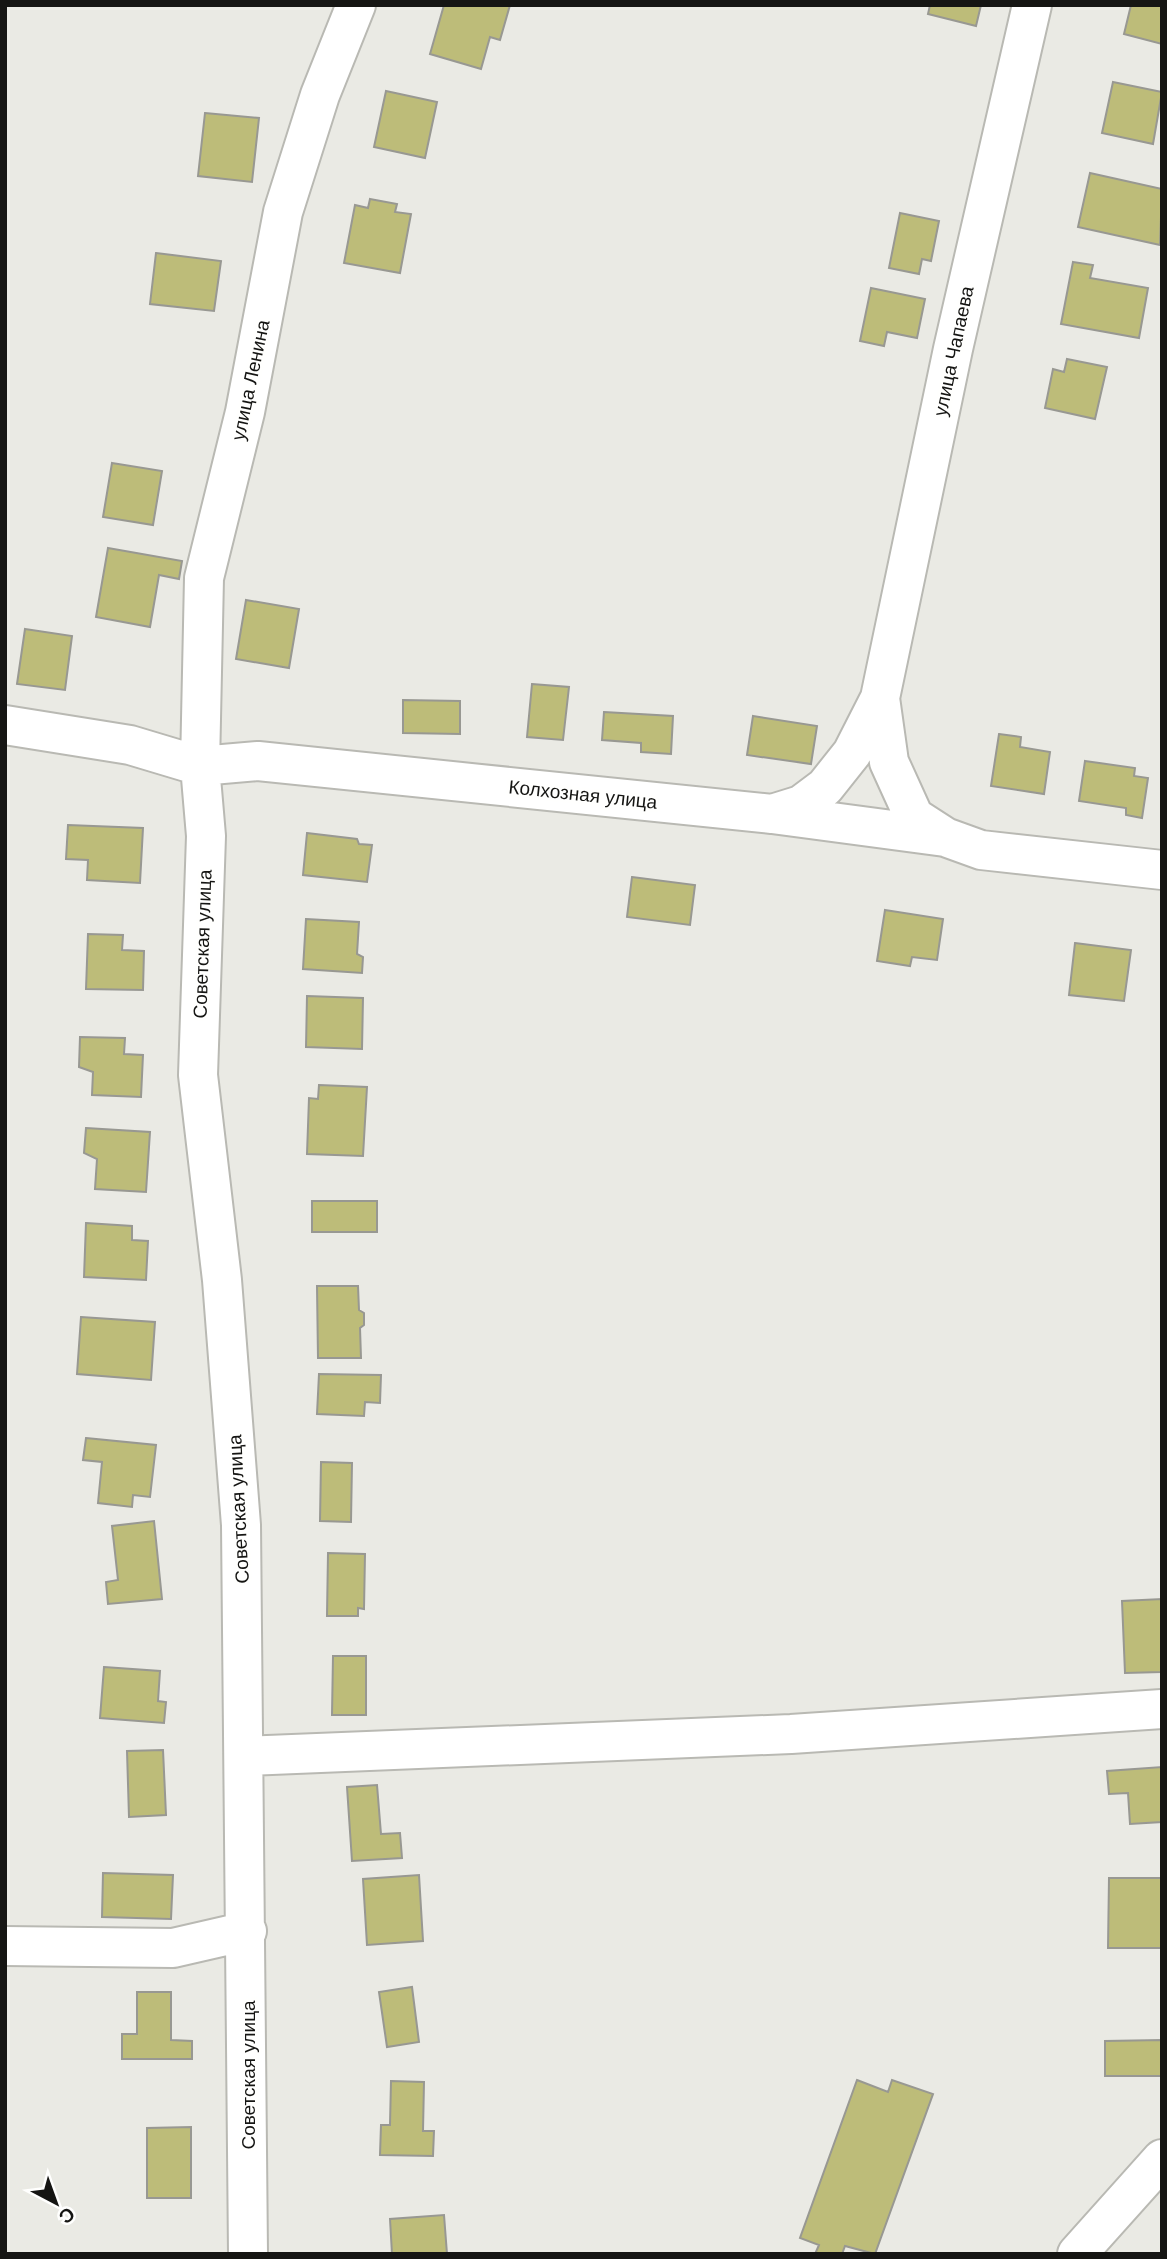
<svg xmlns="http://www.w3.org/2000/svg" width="1167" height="2259" viewBox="0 0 1167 2259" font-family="Helvetica,sans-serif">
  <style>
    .building { fill: #bdbc79; stroke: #989892; stroke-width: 2 }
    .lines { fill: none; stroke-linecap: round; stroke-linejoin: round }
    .minor-casing { stroke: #b9b9b3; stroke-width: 42 }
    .minor { stroke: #fff; stroke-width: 38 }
    .labels { text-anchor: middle; stroke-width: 7; stroke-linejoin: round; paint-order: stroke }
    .street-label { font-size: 19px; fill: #151513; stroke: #fffffe }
  </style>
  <rect width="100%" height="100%" fill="#eaeae4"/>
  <path class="building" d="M444,5h66l-10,35 -10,-3 -9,32 -51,-15z
    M930,5h51l-5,21 -48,-12z
    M1131,5h31v39l-38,-10z
    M1113,82l49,10 -9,52 -51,-11z
    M386,91l51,11 -12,56 -51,-11z
    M205,113l54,5 -7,64 -54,-6z
    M1090,173l72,16 -2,56 -82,-18z
    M370,199l27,5 -2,8 16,2 -11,59 -56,-10 11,-58 13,3z
    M900,213l39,8 -8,40 -9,-2 -3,15 -30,-6z
    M156,253l65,8 -7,50 -64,-7z
    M1073,262l20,3 -3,13 58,10 -9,50 -78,-14z
    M871,288l54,11 -8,39 -30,-6 -3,14 -24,-5z
    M1067,359l40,8 -12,52 -50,-11 8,-39 11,3z
    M112,463l50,8 -9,54 -50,-8z
    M108,548l74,13 -3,18 -20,-4 -9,52 -54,-10z
    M246,600l53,9 -10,59 -53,-9z
    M25,629l47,7 -7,54 -48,-6z
    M532,684l37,3 -6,53 -36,-3z
    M403,700l57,1v33l-57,-1z
    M604,712l69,4 -2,38 -30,-2v-9l-39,-3z
    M753,716l64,10 -6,38 -64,-9z
    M999,734l22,3 -1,10 30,5 -6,42 -53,-8z
    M1085,761l50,7 -1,8 14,2 -6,40 -16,-3v-7l-47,-7z
    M68,825l75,3 -3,55 -53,-3 1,-20 -22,-1z
    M307,833l50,6 2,5 13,1 -5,37 -64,-7z
    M632,877l63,8 -5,40 -63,-8z
    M885,910l58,9 -6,41 -25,-3 -2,9 -33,-5z
    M306,919l53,3 -2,32 6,3 -1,16 -59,-4z
    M88,934l35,1 -1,15 22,1 -1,39 -57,-1z
    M1075,943l56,7 -7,51 -55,-6z
    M307,996l56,2 -1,51 -56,-2z
    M80,1037l45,1 -1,16 19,1 -2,42 -49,-2 1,-23 -14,-5z
    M319,1085l48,2 -4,69 -56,-2 2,-56 9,1z
    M86,1128l64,4 -4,60 -51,-3 2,-30 -13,-6z
    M312,1201h65v31h-65z
    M86,1223l46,3v14l16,1 -2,39 -62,-3z
    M317,1286h41l1,24 5,3v12l-4,3 1,30h-43z
    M81,1317l74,5 -4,58 -74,-6z
    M319,1374l62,1 -1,28 -15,-1 -1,14 -47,-2z
    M86,1438l70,7 -6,52 -17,-2 -1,12 -34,-4 4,-41 -19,-2z
    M321,1462l31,1 -1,59 -31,-1z
    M154,1521l8,78 -54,5 -2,-22 12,-2 -6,-54z
    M328,1553l37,1 -1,55 -6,-1v8h-31z
    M1162,1599l-1,73 -36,1 -3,-72z
    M333,1656h33v59h-34z
    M104,1667l56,4 -2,30 8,1 -2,21 -64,-5z
    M163,1750l3,65 -37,2 -2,-66z
    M1162,1767v55l-32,2 -2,-31 -19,1 -2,-23z
    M377,1785l4,49 19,-1 2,25 -50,3 -5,-74z
    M103,1873l70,2 -2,44 -69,-2z
    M419,1875l4,66 -56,4 -4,-66z
    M1109,1878h53v70h-54z
    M412,1987l7,55 -32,5 -8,-55z
    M137,1992h34v48l21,1v18h-70v-25h15z
    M1162,2040v36h-57v-35z
    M857,2080l31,12 4,-12 41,14 -58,160 -30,-8 -3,8h-27l4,-9 -19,-7z
    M391,2081l33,1 -1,49h11l-1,25 -53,-1 1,-30h9z
    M191,2127v71h-44v-70z
    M444,2215l3,39h-55l-2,-35z"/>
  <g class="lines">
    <g class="minor-casing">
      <path id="minor" d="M880,698l9,64 25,55 31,20
        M5,725l125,20 70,21 58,-5 514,53 173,23 36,13 181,20
        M772,814l29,-9 24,-18 27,-34 28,-55 73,-349 79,-344
        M245,1756l546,-22 371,-25
        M5,1946l168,2 74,-17
        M248,2254l-7,-729 -19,-245 -24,-205 8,-239 -6,-70 4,-188 41,-166 38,-200 37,-117 36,-90
        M1077,2254l85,-95"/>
    </g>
    <use href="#minor" class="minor"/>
  </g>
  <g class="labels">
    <g class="street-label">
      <text transform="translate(953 351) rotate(-78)" y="7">улица Чапаева</text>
      <text transform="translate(250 380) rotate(-78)" y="7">улица Ленина</text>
      <text transform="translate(583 794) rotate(6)" y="7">Колхозная улица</text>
      <text transform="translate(202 944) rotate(-88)" y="7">Советская улица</text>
      <text transform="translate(238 1509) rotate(-93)" y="7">Советская улица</text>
      <text transform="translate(248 2075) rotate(-90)" y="7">Советская улица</text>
    </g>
  </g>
  <rect width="1167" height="2259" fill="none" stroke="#151513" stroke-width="14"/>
  <g transform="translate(56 2203) rotate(139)" stroke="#fffffe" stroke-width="5" paint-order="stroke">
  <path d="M0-5L12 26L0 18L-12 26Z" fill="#151513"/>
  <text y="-10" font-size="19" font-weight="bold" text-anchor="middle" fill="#151513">С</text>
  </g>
</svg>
